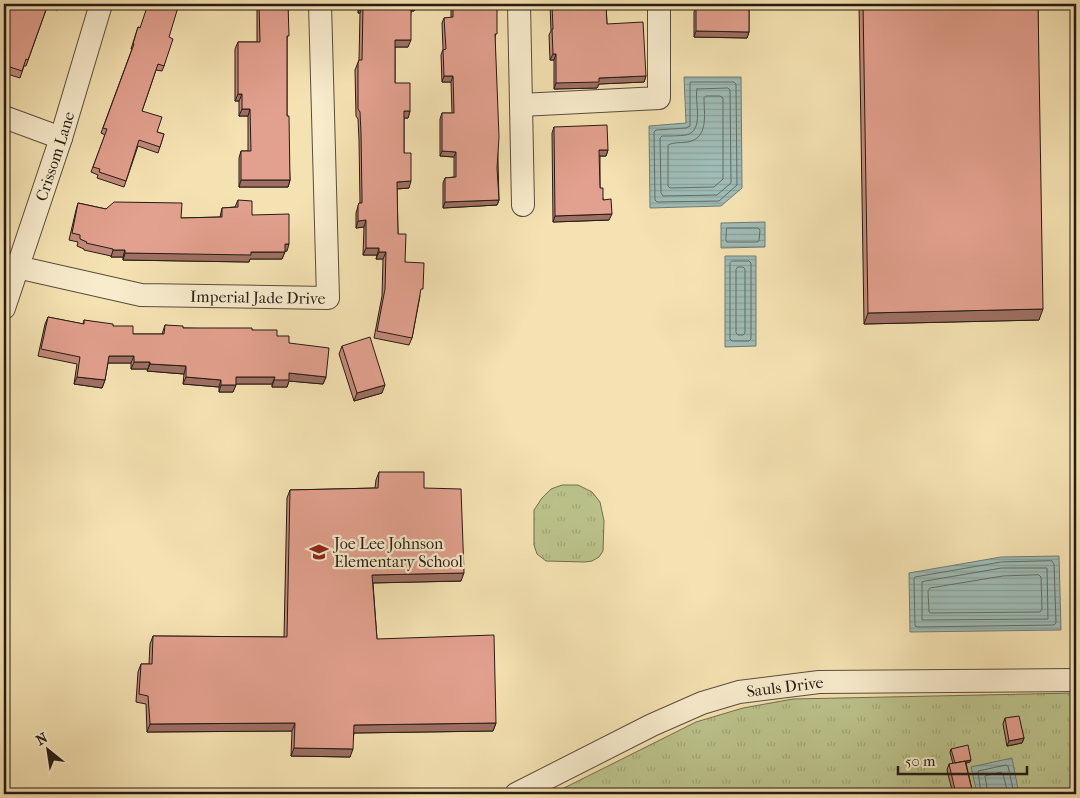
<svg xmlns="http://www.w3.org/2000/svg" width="1080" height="798" viewBox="0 0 1080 798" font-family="'IM FELL French Canon',serif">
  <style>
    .park { fill: url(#park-tufts); stroke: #706f50 }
    .water { fill: url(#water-rules); stroke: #6e7c75 }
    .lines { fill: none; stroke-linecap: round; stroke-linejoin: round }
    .shore { stroke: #626c65; stroke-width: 1 }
    .minor-casing { stroke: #594d3c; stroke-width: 24 }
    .minor { stroke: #f8eccd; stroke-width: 22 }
    .wall { fill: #c28a7a; stroke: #251b14 }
    .shaded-wall { fill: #9e7063; stroke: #251b14 }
    .building { fill: #e2a08e; stroke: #251b14 }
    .labels { text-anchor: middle; stroke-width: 4.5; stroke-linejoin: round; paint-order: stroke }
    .street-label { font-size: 16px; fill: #251b14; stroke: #f8eccd }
    .poi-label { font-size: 16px; fill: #251b14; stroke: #f8eccd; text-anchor: start }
  </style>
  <defs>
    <pattern id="park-tufts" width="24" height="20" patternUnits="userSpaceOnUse" patternTransform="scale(1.25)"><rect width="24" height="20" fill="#bcc38c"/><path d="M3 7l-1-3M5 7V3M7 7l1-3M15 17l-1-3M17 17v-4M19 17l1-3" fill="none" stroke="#a1a778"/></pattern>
    <pattern id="water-rules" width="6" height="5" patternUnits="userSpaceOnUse" patternTransform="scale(1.25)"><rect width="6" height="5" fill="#9fbcb6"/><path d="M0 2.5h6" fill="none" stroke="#89a19c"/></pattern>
  </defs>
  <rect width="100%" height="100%" fill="#f5e2b2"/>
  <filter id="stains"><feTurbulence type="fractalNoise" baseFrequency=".004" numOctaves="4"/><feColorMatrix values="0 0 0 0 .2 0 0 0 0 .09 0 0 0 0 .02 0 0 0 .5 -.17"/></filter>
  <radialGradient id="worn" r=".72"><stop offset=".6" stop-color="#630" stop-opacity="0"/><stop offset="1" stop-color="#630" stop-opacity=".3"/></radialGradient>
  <path class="park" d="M562,485h16l14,7 8,10 4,19 -1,30 -4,6 -7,4 -7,1 -39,-1 -9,-7 -3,-9v-35l8,-12 9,-9z
    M1076,693v101h-524l144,-72 47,-14 50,-9z"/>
  <path class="water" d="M684,77h57l1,111 -21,18 -71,2 -1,-82 37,-3z
    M765,222v25l-44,1v-25z
    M725,256h31v90l-31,1z
    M1059,556l2,74 -151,2 -1,-59 92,-16z
    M1012,758l7,36h-42l-6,-27z"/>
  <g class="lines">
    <path class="shore" d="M691,82h43l2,2 1,101 -18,16 -62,1 -2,-2 -1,-68 2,-2 30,-2 4,-2v-42z
      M697,89l31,-1 2,2 1,93 -14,12 -54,1 -2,-3 -1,-55 2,-2c8,0 17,0 24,-1 19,-4 8,-34 11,-46z
      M706,96h14l3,2v81l-9,8 -44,1 -2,-2v-41c6,-3 13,-2 20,-3 21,-4 16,-28 16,-44z
      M727,228h31l2,2 -1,11 -2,1h-30l-1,-2z
      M732,261h17l2,2v76l-2,2h-17l-2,-2v-76z
      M738,267h5l2,2v64l-2,2h-5l-2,-2v-63z
      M1052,561l2,3 2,59 -2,2 -136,2 -3,-1 -1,-47 1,-2 86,-15z
      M1002,568h45l1,51 -126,1v-38z
      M1039,575l2,2 1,32 -2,3 -109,1 -2,-1 -1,-21 2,-3 73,-12z
      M981,794l-3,-23 28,-6 2,1 6,28
      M988,794l-3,-18 16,-4 2,2 5,20"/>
    <g class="minor-casing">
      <g id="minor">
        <path d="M519,4l2,101 138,-7v-94"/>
        <path d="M521,105l2,100"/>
        <path d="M4,117l57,21"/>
        <path id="s1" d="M17,267l124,28 187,3 -8,-294"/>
        <path id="s2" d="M4,308l57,-170 40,-134"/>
        <path id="s3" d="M516,794l136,-69 50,-22 37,-11 80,-10 257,-2"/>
      </g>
    </g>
    <use href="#minor" class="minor"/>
  </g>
  <path class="wall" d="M7,4h52l-2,6 -10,-3 -21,59h-2l-4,12 -16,-5v-60z
    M245,4h43l-1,38v74l3,64 -2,7h-49v-29l2,-7h7v-35h-9v-15h-4v-52l3,-7h19v-36h-12z
    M358,4h59l-3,7h-3l-3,36h-13v36l15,28 -2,7h-4v35l5,35 -12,1 1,45 7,28 15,34 -8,42 -3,7 -35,-7 8,-42 1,-37h-7l1,-4h-14l1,-28 -8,1v-15l3,-10h1l-1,-63 -1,-21 -2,-3 -1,-46 4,-10 1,-47h-2z
    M451,4h46l-2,36 4,160 -2,5 -54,3v-25l2,-5 9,-1v-20l-14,-1v-37l2,-6h10l-1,-31h-9l-1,-27 2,-6 -1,-26 2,-5h7z
    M550,4h56l1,20 39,52 -2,6 -45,2 -2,4 -43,1v-29h-4l-1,-25 2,-4z
    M703,4h46v28l-2,6 -53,-1v-25l2,-6h7z
    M859,4h179l1,316 -175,4z
    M138,27l31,10 -5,29 -2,5 -6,-1 -14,41 15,21 7,2 -6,19 -20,-7 -14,41 -27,-9 1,-3 -7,-3 14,-37 -4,-2 31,-84h-1z
    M554,127l54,23 -2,6h-6v32l9,32 -56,2 -1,-89z
    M238,200l49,51h-2l-3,8h-32l-1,3 -126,-2v-3h-12v-1l-27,-6v-1l-7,-3 1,-4 -9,-2 7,-30 2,-7 28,6 75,9 39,-1 2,-9 13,-1z
    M48,317l35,7 1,-4 29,6 20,8h29l3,-9 18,3 69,2 25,6 12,7 37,34 -3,7 -34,-3 -2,6h-15v-3h-36l-3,8h-14v-5l-36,-3 1,-10 -37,-3 1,-2h-17v-6h-23l-3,17 -3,8 -28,-4 3,-20 -39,-8 7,-32z
    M342,346l40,47 -28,8 -15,-47z
    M379,472l45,16 37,93 -88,2 4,56 119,84 -3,8 -139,2 -4,24 -59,-1 1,-25 -145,1 -1,-28 -10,-2 2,-30 3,-8h8l1,-20 3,-8 131,1 3,-139 3,-8 85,-2 1,-8z
    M1005,718l19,20 -2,5 -15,3 -4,-22z
    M951,749l19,13 -4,1 7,31h-20l-6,-24 2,-6h4l-3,-12z"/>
  <path class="shaded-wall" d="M246,4h11v2h-12z
    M411,4h6l-3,7h-6z
    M361,6h2l-3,7h-2z
    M696,31l53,1 -2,6 -53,-1z
    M395,40h16l-3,7h-16z
    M553,54h3l-2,6h-4z
    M444,76h9l-2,6h-9z
    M646,76l-2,6 -45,2 -2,4 -43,1 2,-6 43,-5z
    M238,94h4l-3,7h-4z
    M242,109h8l-2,7h-9z
    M404,111h6l-2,7h-7z
    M599,150h9l-2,6h-9z
    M442,151l14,1 -2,5 -14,-1z
    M241,180h49l-2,7h-49z
    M411,181l-2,7 -14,1 2,-7z
    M499,200l-2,5 -54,3 2,-6z
    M612,214l-3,6 -56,2 2,-6z
    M366,220l-2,7 -8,1 2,-7z
    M285,244h4l-2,7h-5z
    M366,248h13l-2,7h-14z
    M113,250h12l-2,7h-12z
    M285,252l-3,7h-32l-1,3 -126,-2 2,-7z
    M379,252h7l-3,7h-7z
    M1043,309l-4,11 -175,4 4,-11z
    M109,356h25l-3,7h-25z
    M134,362h16l-2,7h-17z
    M150,364l36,2 -2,8 -37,-3z
    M289,373l37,4 -3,7 -34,-3 -2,6h-15l2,-7z
    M77,377l28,3 -3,8 -28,-4z
    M186,377l35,3 -2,7 -36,-3z
    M236,377h39l-3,7h-39z
    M221,385h15l-3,7h-14z
    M385,385l-3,8 -28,8 3,-8z
    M464,573l-3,8 -92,2 3,-8z
    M295,723l-3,8 -145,1 3,-8z
    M496,723l-3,8 -141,2 2,-8z
    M1024,738l-2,5 -15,3 2,-5z
    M294,748l59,1 -3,8 -59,-1z
    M971,760l-1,2 -16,4 1,-2z"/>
  <path class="building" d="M7,4h41l-20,56 -2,-1 -4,12 -18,-6v-52z
    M148,4h31l-10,33 4,2 -9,27 -6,-2 -16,47 20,6 -5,15 7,2 -4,13 -21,-7 -13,41 -27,-9 1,-3 -7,-2 14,-38 -4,-1 31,-84h-1l5,-17 2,1z
    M259,4h29l1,32h-2v80h2l1,64h-49v-29h10l-1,-42h-8v-15h-4v-52h22z
    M361,4h56h-6v36h-16v43h15v28h-6v42h7v28l-14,1 1,52h8l-1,28 19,1 -1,26h-2l-9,49 -35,-7 8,-42 1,-37h-7v-4h-13v-28l-8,1v-15l1,-3h3v-5l-1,-65 -1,-21 -2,-3v-46l1,-3h3l1,-54h-2z
    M453,4h44v30h-2l4,103 -2,31 2,32 -54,2v-24l11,-1v-25l-14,-1v-38h12l-1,-37h-9l-1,-26 3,-1 -2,-31 9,-1z
    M552,4h54l1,20 36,-2 3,54 -47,2v4l-43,1v-29h-3l-1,-25h1z
    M705,4h44v28l-53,-1v-25h9z
    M863,4h175l5,305 -175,4z
    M607,125l1,25h-9l1,38h3v12l8,-1 1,15 -57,2 -1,-89z
    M4,152l5,2 -5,16z
    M4,174l3,1 -3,9z
    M238,200l14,1v14l37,-1v30h-4v8h-34v3l-126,-2v-3h-12v-1l-27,-6 1,-1 -7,-3v-4l-8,-2 6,-30 28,6 8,-7 68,1 -1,15 41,-1v-9l16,-1z
    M48,317l36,7v-4l29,4v2h20v8h31l1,-9 18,1v2h69v2h25v6h12v7l40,5 -3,29 -37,-4v7h-15l1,-3h-39v8h-15v-5l-35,-3v-11l-36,-2v-2h-16v-6h-25l-4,24 -28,-3 3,-20 -39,-8z
    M370,337l15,48 -28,8 -15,-47z
    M379,472h45v16l37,1 3,84 -92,2 5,64 117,-4 2,88 -142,2 -1,24 -59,-1 1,-25 -145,1 -2,-28 -9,-2 2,-30h11l1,-28 134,1 3,-147 88,-2z
    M1019,716l5,22 -15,3 -4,-23z
    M968,745l3,15 -16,3 -4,-14z
    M965,761l8,33h-17l-7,-30z"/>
  <defs>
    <g id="school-bare" transform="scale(1.5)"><path d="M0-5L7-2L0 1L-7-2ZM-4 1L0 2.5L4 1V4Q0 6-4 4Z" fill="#8f2418" stroke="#f8eccd" stroke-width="2.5" paint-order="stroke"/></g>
  </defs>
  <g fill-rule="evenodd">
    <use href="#school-bare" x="319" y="552"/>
  </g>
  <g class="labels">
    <g class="street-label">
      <text dy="6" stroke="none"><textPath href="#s2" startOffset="160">Crissom Lane</textPath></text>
      <text dy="6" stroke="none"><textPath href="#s1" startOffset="244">Imperial Jade Drive</textPath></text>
      <text dy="6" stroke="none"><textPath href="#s3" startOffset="292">Sauls Drive</textPath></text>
    </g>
    <g class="poi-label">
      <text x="334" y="549">Joe Lee Johnson<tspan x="334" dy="18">Elementary School</tspan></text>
    </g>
  </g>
  <rect width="1080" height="798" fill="none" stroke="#f5e2b2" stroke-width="20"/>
  <rect x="5" y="5" width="1070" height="788" fill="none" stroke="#251b14" stroke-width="2.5"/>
  <rect x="10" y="10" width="1060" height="778" fill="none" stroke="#251b14"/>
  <g transform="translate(48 750) rotate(330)" stroke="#f8eccd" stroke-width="4" paint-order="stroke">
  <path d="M0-4L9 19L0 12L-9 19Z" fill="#251b14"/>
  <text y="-8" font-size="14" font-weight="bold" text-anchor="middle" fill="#251b14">N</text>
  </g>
  <path d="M898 766v8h129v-8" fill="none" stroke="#251b14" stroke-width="2.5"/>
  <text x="905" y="766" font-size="15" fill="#251b14" stroke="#f8eccd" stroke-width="4" paint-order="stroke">50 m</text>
  <rect width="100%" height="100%" filter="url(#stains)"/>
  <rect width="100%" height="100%" fill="url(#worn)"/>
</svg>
